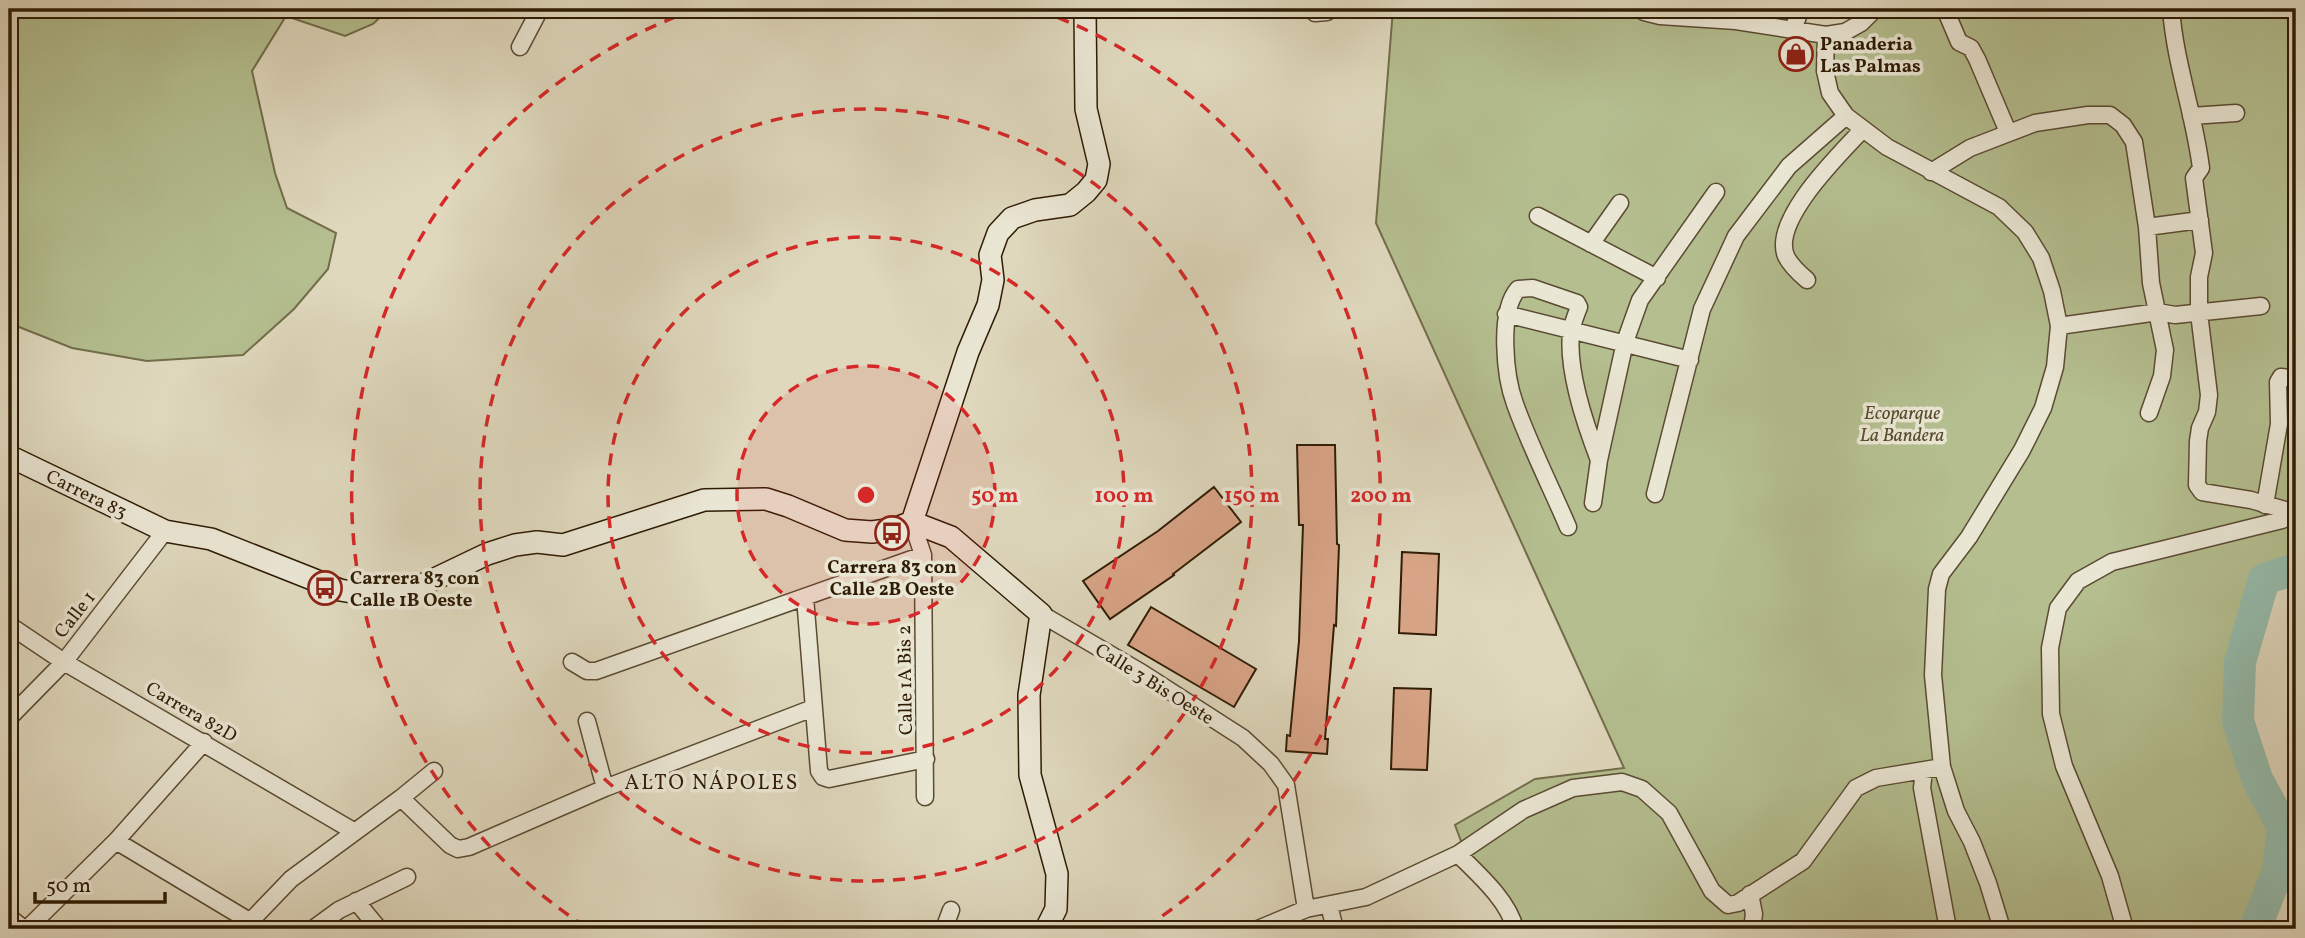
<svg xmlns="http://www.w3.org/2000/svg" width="2305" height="938" viewBox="0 0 2305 938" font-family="Vollkorn,serif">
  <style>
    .green { fill: #b4be8f; stroke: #726d4a; stroke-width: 2 }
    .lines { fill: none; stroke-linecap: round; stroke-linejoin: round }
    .river { stroke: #95bbab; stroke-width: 32 }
    .building { fill: #d9a588; stroke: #2f1c04; stroke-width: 2 }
    .street-casing { stroke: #5b4b32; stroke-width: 19 }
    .secondary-casing { stroke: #2f1c04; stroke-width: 24 }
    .street { stroke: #eae6d4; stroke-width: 16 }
    .secondary { stroke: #eae6d4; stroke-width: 21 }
    .ring { fill: none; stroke: #d62828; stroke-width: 3.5; stroke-dasharray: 12 9 }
    .labels { text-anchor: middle; stroke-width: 7; stroke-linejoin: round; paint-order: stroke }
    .poi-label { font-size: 19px; font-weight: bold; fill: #2f1c04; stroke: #eae6d4; text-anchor: start }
    .park-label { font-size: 19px; font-style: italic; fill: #574d2e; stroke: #eae6d4 }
    .street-label { font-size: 19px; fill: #2f1c04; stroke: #eae6d4 }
    .neighbourhood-label { font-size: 21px; letter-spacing: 2px; fill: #2f1c04; stroke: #eae6d4 }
    .centre { fill: #d62828; stroke: #eae6d4; stroke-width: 3.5 }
    .ring-label { font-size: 21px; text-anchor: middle; font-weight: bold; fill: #d62828; stroke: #eae6d4; stroke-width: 7; stroke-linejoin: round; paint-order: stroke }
  </style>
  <rect width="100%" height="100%" fill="#dfd8bd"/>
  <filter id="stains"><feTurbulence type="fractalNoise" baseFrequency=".00286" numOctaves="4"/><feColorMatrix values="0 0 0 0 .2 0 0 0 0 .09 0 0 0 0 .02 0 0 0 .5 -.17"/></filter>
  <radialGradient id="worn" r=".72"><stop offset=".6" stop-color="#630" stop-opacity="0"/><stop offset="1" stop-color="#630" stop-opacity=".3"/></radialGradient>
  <path class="green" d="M9,9h380l-16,15 -28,12 -59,-20 -34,55 23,102 12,35 49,25 -8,36 -34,40 -51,46 -96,6 -75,-13 -63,-25z
    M1393,9h247l186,26 49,-26h421v560l-32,10 -24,83 -2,59 19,58 26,48 -5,44 -23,58h-745l-13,-37 -27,-27 -15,-40 80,-46 89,-11 -248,-545z"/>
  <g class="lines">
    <path class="river" d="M2255,929l23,-58 5,-44 -26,-48 -19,-58 2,-59 24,-83 32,-10"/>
  </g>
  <path class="building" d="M1297,445h38l2,99 2,1 -3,81 -2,-1 -9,114h3l-1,15 -41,-3 1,-16 3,1 9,-95 4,-116h-4z
    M1214,487l27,35 -68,52 1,1 -64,44 -27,-38 75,-50z
    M1402,552l37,2 -3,81 -37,-2z
    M1151,607l105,62 -22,38 -106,-62z
    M1394,688l37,1 -4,81 -36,-1z"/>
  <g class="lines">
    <g class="street-casing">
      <path id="street" d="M1311,9l4,4 12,-1 3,-3
        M1640,9l4,3 16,4 76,5 90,14 19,-3 16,-9 14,-14
        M1945,9l14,33 12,6 6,11 31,73
        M2171,9c4,54 23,104 30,159l-7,10 10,75 -5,24v36l10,82 -2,17 -7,16 -2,13 -1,44 5,7 49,8 44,13
        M2293,9h3
        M1793,29l8,-20
        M1826,35l-1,36 5,22 16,23 41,31 112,60 26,25 16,26 11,33 7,35 -4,41 -12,41 -21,42 -53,87 -28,37 -4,15 -4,86 9,92 14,44 16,31 16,41 14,46
        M520,47l20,-38
        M2191,116l45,-3
        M1931,172l39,-24 65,-25 53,-8h22l13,10 11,17 13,85 4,56 14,67 -3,26 -13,37
        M1538,216l119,62
        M2147,227l53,-7
        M1591,244l29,-41
        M1807,280c-7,-6 -17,-15 -21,-24 -15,-36 55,-103 77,-127
        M1506,314l184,46
        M2059,326l99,-14 17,3 86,-9
        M1655,494l47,-185 34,-73 53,-70 57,-50
        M1593,503l6,-43 26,-118 15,-42 76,-108
        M2265,505l14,-81 -1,-42 3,-5 15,2
        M912,522l11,33 2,242
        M1568,527c-17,-40 -38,-81 -53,-123 -10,-27 -17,-92 3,-115l15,-1 44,15 2,4c-3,8 -7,17 -8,26 -4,38 14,91 28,127
        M805,597l14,174 4,6 6,2 97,-20
        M1041,614l101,59 101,65 28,26 15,21 20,124
        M9,625l55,37 291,170
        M572,662l15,9h9l327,-116
        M9,718l55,-56 101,-131
        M587,721l18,67
        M1924,770l-2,18 26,141
        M401,798l49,47 8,4 11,-2 136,-59 208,-80
        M116,841l135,81
        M1458,854c19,19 51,47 57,75
        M1750,894l4,20 -2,15
        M356,901l23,28
        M1329,905l6,24
        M9,917l15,12
        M27,929l89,-88 88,-99
        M243,929l48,-50 110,-81 33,-27
        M313,929l26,-19 68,-33
        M944,929l7,-19
        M1258,929l48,-20 60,-12 92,-43 65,-44 50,-22 49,-6 20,7 27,24 43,78 16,14 10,-2 65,-42 53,-73 20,-10 66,-11
        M2125,929l-15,-53 -46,-110 -13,-52 -1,-66 8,-40 20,-27 34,-19 170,-42 14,-8"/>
    </g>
    <g class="secondary-casing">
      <path id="secondary" d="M9,456l156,75 46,8 129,51 30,5 44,-6 73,-35 28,-9 22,-3 26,3 141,-45 62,-1 22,7 57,24 27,2 22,-3 18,-7 56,-170 20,-47 5,-25 -3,-25 8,-22 14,-15 23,-8 35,-5 16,-13 10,-12 3,-16 -13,-55 -1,-100
        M912,522l39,15 90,77 -12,81 1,80 27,99 -1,35 -10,20"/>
    </g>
    <use href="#street" class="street"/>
    <use href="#secondary" class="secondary"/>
  </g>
  <circle cx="866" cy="495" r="129" fill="#d62828" fill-opacity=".12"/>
  <g class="ring">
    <circle cx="866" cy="495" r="129"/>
    <circle cx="866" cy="495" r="258"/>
    <circle cx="866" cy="495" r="386"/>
    <path d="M586 927A515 515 0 0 1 694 10M1038 10A515 515 0 0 1 1146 927"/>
  </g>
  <defs>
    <g id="shop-ring" transform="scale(1.75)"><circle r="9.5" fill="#eae6d4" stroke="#8f2418" stroke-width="1.5"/><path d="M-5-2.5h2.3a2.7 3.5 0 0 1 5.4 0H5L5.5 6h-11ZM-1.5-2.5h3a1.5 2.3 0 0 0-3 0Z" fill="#8f2418"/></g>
    <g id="bus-ring" transform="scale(1.75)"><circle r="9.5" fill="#eae6d4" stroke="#8f2418" stroke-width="1.5"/><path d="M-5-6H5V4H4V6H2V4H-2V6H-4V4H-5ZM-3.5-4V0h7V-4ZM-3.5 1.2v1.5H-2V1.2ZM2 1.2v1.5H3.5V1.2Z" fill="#8f2418"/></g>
  </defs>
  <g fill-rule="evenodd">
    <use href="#shop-ring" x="1796" y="54"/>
    <use href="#bus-ring" x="892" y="533"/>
    <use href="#bus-ring" x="325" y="588"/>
  </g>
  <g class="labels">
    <g class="poi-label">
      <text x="1820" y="50">Panaderia<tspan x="1820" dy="22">Las Palmas</tspan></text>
      <text x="892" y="573" text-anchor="middle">Carrera 83 con<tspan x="892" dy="22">Calle 2B Oeste</tspan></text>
      <text x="350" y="584">Carrera 83 con<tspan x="350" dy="22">Calle 1B Oeste</tspan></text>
    </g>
    <g class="park-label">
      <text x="1902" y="419">Ecoparque<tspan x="1902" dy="22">La Bandera</tspan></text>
    </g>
    <g class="street-label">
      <text transform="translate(87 493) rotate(26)" y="7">Carrera 83</text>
      <text transform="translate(74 614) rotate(-52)" y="7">Calle 1</text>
      <text transform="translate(904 680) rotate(-91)" y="7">Calle 1A Bis 2</text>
      <text transform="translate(1155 683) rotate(32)" y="7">Calle 3 Bis Oeste</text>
      <text transform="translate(192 711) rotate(30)" y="7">Carrera 82D</text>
    </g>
    <g class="neighbourhood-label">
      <text x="712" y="789">ALTO NÁPOLES</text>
    </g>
  </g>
  <circle cx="866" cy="495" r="10" class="centre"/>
  <g class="ring-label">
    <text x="995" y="502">50 m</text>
    <text x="1124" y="502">100 m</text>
    <text x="1252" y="502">150 m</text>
    <text x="1381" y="502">200 m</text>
  </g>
  <rect width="2305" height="938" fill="none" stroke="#dfd8bd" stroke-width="35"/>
  <rect x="10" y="10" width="2284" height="917" fill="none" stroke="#2f1c04" stroke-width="3.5"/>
  <rect x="18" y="18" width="2270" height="903" fill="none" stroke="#2f1c04" stroke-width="2"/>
  <path d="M35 892v10h130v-10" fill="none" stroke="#2f1c04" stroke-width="3.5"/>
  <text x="46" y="892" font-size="21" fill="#2f1c04" stroke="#eae6d4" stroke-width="5" paint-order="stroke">50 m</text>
  <rect width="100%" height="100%" filter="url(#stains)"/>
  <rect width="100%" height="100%" fill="url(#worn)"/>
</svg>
